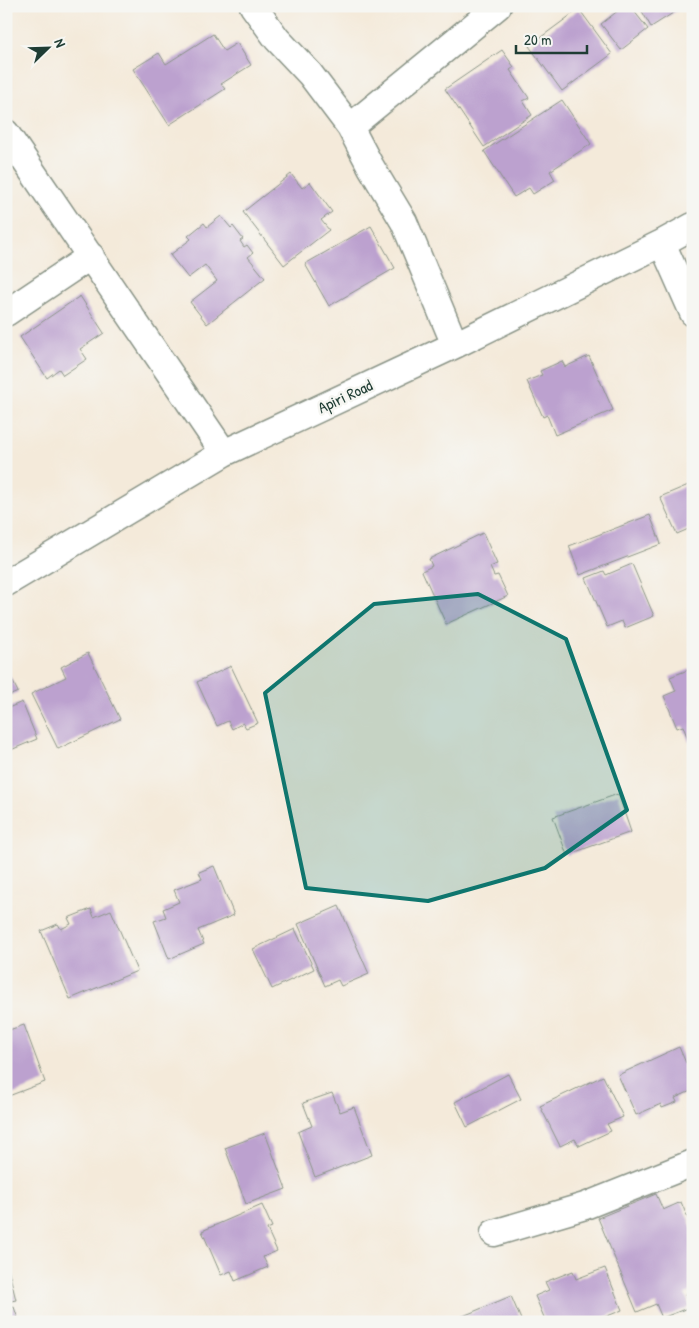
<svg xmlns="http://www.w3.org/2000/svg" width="699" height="1328" viewBox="0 0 699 1328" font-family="'Patrick Hand',sans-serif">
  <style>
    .building { fill: #bca1cf }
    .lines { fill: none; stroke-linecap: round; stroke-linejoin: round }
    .minor-casing { stroke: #8a9487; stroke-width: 29 }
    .minor { stroke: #fff; stroke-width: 26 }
    .marked { fill: #0f766e; fill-opacity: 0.2; stroke: #0f766e; stroke-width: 4; stroke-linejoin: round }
    .labels { text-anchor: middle; stroke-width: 5; stroke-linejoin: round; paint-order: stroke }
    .street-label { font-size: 16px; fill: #1f3d34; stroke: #f6f6f2 }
  </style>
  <rect width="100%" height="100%" fill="#f6f6f2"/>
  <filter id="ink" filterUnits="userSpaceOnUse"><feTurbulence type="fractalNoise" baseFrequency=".02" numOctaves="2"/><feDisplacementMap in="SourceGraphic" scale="10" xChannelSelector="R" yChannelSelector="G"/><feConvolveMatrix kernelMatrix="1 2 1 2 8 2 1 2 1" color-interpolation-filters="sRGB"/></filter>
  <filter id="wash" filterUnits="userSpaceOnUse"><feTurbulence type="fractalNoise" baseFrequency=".0096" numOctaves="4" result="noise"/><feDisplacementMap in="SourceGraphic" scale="20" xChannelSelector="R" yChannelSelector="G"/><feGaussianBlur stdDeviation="1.12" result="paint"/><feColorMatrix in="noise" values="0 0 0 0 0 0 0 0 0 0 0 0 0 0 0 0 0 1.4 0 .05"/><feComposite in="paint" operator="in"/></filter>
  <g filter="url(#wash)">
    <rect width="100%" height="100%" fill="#f4eada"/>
    <g id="blocks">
      <path class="building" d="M624,6h6l18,23 -27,21 -20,-26z
        M639,6h45l-33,21z
        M579,9l33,45 -50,37 -33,-45z
        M213,34l11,17 13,-8 14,22 -30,19 4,5 -56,36 -36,-56 26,-16 7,11z
        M502,50l12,17 -4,3 19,28 -6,3 9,14 -48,32 -39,-58z
        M562,100l29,44 -41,27 5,9 -22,14 -4,-6 -15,9 -30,-46z
        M291,174l11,14 8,-6 22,30 -11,8 8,10 -45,35 -41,-53z
        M221,216l10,12 2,-2 10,13 -3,2 4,6 3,-2 6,8 -5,4 17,21 -58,46 -17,-22 27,-21 -12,-16 -17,13 -18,-23 21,-16 -3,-3 16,-13 3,4z
        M371,226l24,42 -66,38 -24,-42z
        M80,296l24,37 -24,16 7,10 -24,16 -4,-6 -12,9 -27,-41z
        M589,356l24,54 -58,25 -8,-20 -4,2 -16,-36 15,-6 -2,-4 22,-10 3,6z
        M693,483v44l-16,7 -17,-37z
        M650,515l11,29 -81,31 -11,-29z
        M483,533l14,31 -7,3 4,9 4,-1 10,21 -62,28 -24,-53 10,-5 -3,-7z
        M632,564l22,52 -29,12 -3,-7 -15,6 -21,-49 18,-7 2,4z
        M88,653l32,66 -62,30 -27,-55 35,-17 -5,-10z
        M231,666l27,57 -12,5 -3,-5 -11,6 -4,-8 -11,5 -20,-44z
        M6,668l12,24 -12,5z
        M693,668v73l-4,1 -6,-16 -6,2 -13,-32 12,-5 -6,-14z
        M22,702l15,37 -31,13v-43z
        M618,794l13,38 -64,23 -14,-38z
        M214,866l20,49 -36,15 6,14 -35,15 -15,-38 12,-4 -3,-8 16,-7 -5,-12 28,-11 -3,-7z
        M339,906l30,68 -28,12 -3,-6 -13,6 -27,-62z
        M91,909l3,8 17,-7 26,61 -67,28 -29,-68 17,-7 3,5 10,-5 -3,-6z
        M295,929l19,40 -42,20 -19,-40z
        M24,1025l21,57 -39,15v-66z
        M679,1047l7,16 3,-1 4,7v21l-18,8 2,4 -15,6 -1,-4 -25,11 -18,-40z
        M508,1074l13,25 -54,28 -12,-25z
        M603,1076l20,41 -16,7 4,7 -32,15 -4,-7 -15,7 -20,-40z
        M332,1093l8,19 14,-5 18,48 -57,22 -17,-45 14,-6 -9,-23z
        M265,1133l21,56 -40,15 -21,-56z
        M656,1194l7,16 18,-8 12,28v61l-8,3 5,13 -28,11 -6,-14 -19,8 -39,-94z
        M262,1205l10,22 -5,2 10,22 -14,6 5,10 -33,14 -4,-10 -10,4 -19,-44z
        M6,1260l10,40 -10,2z
        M605,1268l17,42 -29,12h-47l-11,-26 14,-6 -4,-8 28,-11 3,8z
        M511,1296l11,26h-65l-1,-3z
        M14,1307l5,15h-13v-13z"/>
    </g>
  </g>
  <g filter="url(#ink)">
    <use href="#blocks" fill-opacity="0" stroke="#8a9487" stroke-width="1"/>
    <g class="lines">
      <g class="minor-casing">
        <path id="minor" d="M253,6l24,33 33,35 40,53 21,40 33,55 51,123
          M350,127l148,-121
          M6,133l218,320
          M662,243l31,70
          M6,313l85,-57
          M6,583l218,-130 231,-108 207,-102 31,-17
          M494,1233l91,-27 108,-43"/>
      </g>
      <use href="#minor" class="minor"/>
    </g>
  </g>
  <path class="marked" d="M478,594l88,45 61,171 -82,58 -117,33 -122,-13 -41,-195 109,-89z"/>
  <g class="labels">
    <g class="street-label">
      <text transform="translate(345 396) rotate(-25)" y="6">Apiri Road</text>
    </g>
  </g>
  <rect width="699" height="1328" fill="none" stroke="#f6f6f2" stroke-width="25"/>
  <g transform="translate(48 48) rotate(67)" stroke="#f6f6f2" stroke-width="4" paint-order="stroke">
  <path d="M0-4L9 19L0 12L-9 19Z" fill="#1f3d34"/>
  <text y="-8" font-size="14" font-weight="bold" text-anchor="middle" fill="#1f3d34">N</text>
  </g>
  <path d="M516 45v8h71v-8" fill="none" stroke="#1f3d34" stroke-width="2.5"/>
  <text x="524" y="45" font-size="15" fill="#1f3d34" stroke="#f6f6f2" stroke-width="4" paint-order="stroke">20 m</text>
</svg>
